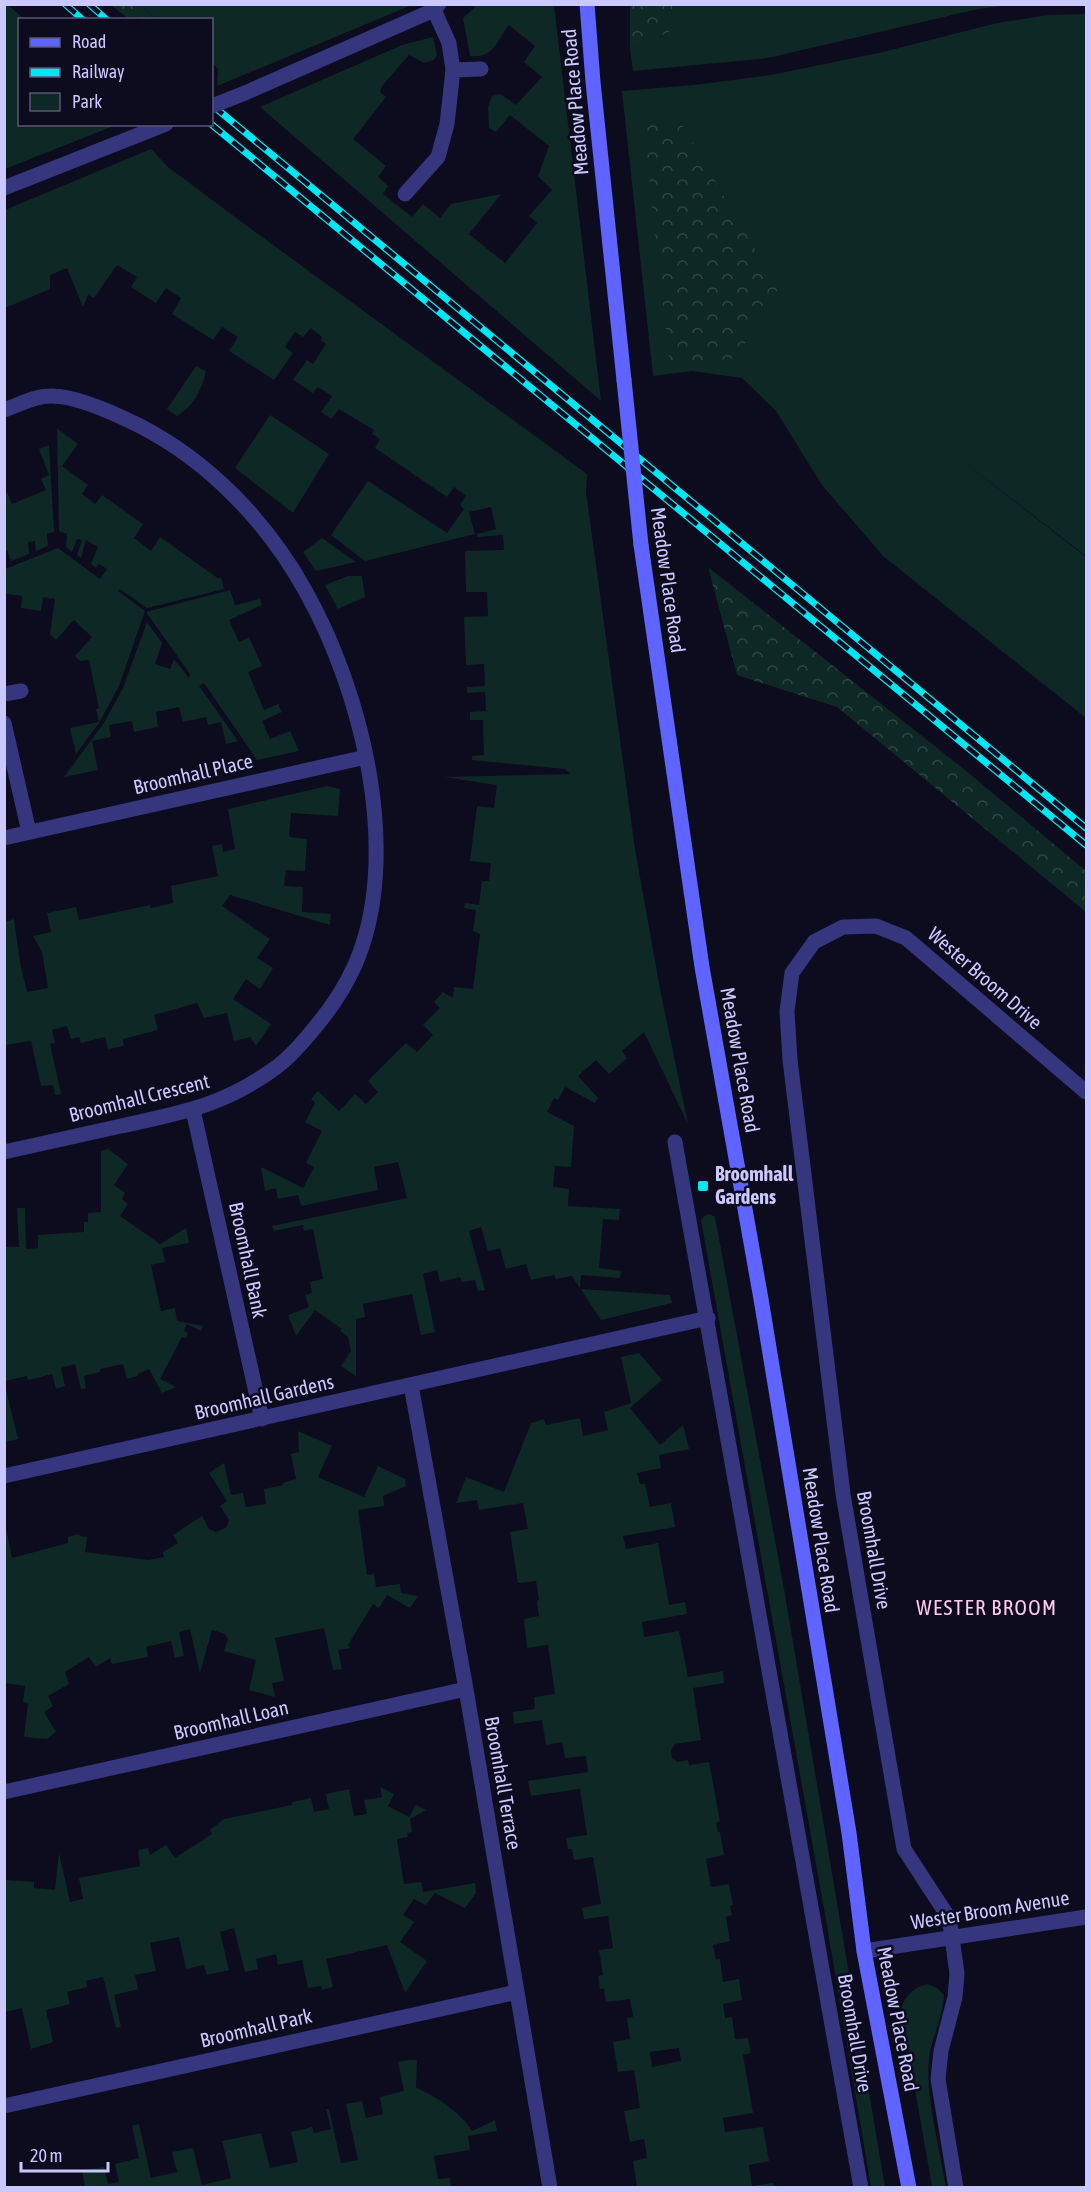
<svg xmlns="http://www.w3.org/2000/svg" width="1091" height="2192" viewBox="0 0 1091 2192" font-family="'Asap Condensed',sans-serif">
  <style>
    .green { fill: #0e2825; fill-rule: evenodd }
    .forest { fill: url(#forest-crowns) }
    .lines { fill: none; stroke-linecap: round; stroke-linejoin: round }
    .street { stroke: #35367e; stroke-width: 15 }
    .secondary { stroke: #5f63ff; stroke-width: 15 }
    .rail-casing { stroke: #00e7f3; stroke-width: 7 }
    .rail { stroke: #0d0b1e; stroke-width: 4.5; stroke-dasharray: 14; stroke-linecap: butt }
    .street-bridge { stroke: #35367e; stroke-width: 15 }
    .secondary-bridge { stroke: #5f63ff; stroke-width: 15 }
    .poi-dot { fill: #00e7f3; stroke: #0d0b1e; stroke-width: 2 }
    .labels { text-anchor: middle; stroke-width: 5; stroke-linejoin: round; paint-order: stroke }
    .street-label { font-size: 20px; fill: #cbc8ff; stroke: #0d0b1e }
    .poi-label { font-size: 20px; font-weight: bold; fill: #cbc8ff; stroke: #0d0b1e; text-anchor: start }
    .neighbourhood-label { font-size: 21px; letter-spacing: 1.5px; fill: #ffcaee; stroke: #0d0b1e }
  </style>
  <defs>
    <pattern id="forest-crowns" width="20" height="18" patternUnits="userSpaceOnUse" patternTransform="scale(1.5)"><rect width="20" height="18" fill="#0e2825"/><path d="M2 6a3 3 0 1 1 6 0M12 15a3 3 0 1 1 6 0" fill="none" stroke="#304646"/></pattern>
  </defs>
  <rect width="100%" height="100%" fill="#0d0b1e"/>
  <path class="green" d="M7,4l17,15 -4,1v104l96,1 -111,44 -1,-164z
    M139,5h273l-195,81 1,-17 -6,-6v-43l-54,-1z
    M477,5h77l47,396 -341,-294 142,-62 31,-8 4,18 -3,5 -10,3 -15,-8 -27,31 -2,6 6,5 -33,42 33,27 -8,11 10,9 -5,8 29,23 11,-13 17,14 11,-14 50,-10 -32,40 36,29 32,-40 -8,-7 23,-26 -14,-14 11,-30 -39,-31 -14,17 -7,-4 -1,-21 4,-11 9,-2 15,11 26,-28 -18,-15 11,-16 -26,-21c-12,15 -15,34 -39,31l-7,-38z
    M673,5h337l-32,4 -210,49 -135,13 -3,-21 38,-18z
    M1086,14v542l-130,-100 130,101v161l-203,-162 -61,-71 -46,-74 -34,-33 -50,-7 -39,5 -31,-285 72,-6 77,-10 112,-23 114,-29 52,-8z
    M151,149l17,18 75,56 344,251 -1,18 49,357 25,140 28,135 -44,-92 -22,19 5,7 -18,16 -13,-14 -18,16 20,22 -3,5 -30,-16 -7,13 -4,-2 -7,14 27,14 -3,41 -16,-1 -2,21 16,2 -1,17 52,3 -1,11 -16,-1 -4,49 22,3 -1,7 -39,-3 -1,14 90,6 2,8 -71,17 -29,-44 -16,3 -2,-4 -23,5 -5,-16 -20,5 -6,-21 -12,3 -7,-24 -12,4 16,59 -7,1 -3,-11 -13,2 -2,-5 -20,5 -3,-12 -14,4 12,58 -14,3 -9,-41 -49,10 2,13 -9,2v57l-15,-10 10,-15 -3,-14 -8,-6 2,-2 -27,-19 -19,26 -8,-21 21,-8 -4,-12 7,-2 -2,-11 13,-3 -10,-50 -9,2 -1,-6 -29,6 -2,-5 135,-28 -9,-36 -24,5 4,23 -77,16 -3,-11 -20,4 -2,-11 -11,3 -4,-24 42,21 11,-21 -8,-4 16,-32 -17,-9 10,-19 -4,-4 7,-8 21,20 16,-17 11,10 12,-12 -10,-11 38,-38 11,9 16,-17 -10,-10 17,-17 -6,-6 9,-10 10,6 1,-11 19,2 7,-55 -7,-3 3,-21 -12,-2 1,-5 14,2 3,-24h7l2,-18 -21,-2 7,-55 17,2 3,-23 -53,-8 126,-3 -5,-5 -93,-9v-4l12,-1 -1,-35h-13v-8l16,-1 -1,-19 -18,1v-6l18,-1 -1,-22 -18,1 -2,-48 24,-1 -1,-24h-21l-1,-41 39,-1 -1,-15 -26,2v-3l19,-5 -5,-22 -22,5 6,22 -110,27 -34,-26 37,-54 79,52 17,-24 -4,-4 6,-9 -12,-9 -7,10 -72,-49 5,-9 -8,-5 2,-4 -35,-21 -8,10 -10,-7 11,-16 -14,-9 -5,6 -20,-13 14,-20 6,4 13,-20 -5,-4 1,-3 -11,-9 -8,9 -8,-5 -10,15 8,6 -19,27 -45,-29 9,-14 -16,-10 -9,13 -41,-26 9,-16 -15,-10 -10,15 -25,-16 6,-10 -20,-12 -23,33 -6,-3 -5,12 -16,-39 -17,7v14l-45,19v-98z
    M196,366l10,5c-4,19 -13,36 -29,45l-10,-7z
    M270,415l59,39 -36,59 -58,-45z
    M57,428l21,16 -16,22 26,19 -6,9 13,10 7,-9 41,29 -9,14 17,13 9,-14 59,42 2,-2 3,12 -77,19 -27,-19 -2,2 27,20 -26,75 -20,37 -23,31 -6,-26 29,-6 -3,-13 3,-1 -10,-48 -9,1 -5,-5 17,-19 -18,-17 -18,20 -6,-6 5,-35 -12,-2 -2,14 -20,-3 1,-12 -16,-2 -1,10v-35l53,-21 42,31 7,-10 -8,-5 -3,4 -5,-4 7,-17 -12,-7 -5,18 -4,-3 5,-15 -5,-1 -5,13 -6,-5 1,-13 -8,-3z
    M49,445l5,87 -7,2 1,12 -12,5 -1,-10 -7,1 1,12 -18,7 -4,-11h-2l-1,-42 2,-1 -1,-14 2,-1 5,12 34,-14 -5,-11 8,-4 -10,-26z
    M322,538l34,24 -40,9 -13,-19z
    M348,576h14l3,21 -27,12 -13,-24z
    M230,590l5,15 25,-6 2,6 -33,15 10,22 10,-5 13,29 -14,6 16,38 14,-6 4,8 -20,9 8,18 20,-8 9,20 -42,9 -53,-77 -5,3 39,55 -12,3 -5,-22 -13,3 -2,-8 -23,5 -4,-15 -23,5 2,15 -24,5 -2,-11 -23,4 2,12 -19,4 6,29 -34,7 40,-54 19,-35 24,-66 15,21 -7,21 15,5 4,-10 15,19 1,-4 -44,-62z
    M327,786l13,3 -2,27 -47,-3 -2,24 18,2 -2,32 -19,-1 -2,16 19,1 -1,25 29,2 -1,11 -100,-30 -8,11 48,33 -13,19 16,10 -13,21 -14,-10 -13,20 38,25 -15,22 -6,-9 -16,4 -7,-28 -23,5 -7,-15 -43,12 4,15 -35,9 1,7 -16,3 -3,-12 -24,6 -2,-6 -8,2 -4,-13 -15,4 3,13 -5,1 11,50 -6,1 -2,-10 -12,1 -10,-45 -26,4v-123l9,-3 6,43 7,30 21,-4 -6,-36 -9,-16 18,-4 -4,-19 29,-6 3,13 71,-15 1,3 22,-5 -2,-17 47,-10 -6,-30 10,-2 1,8 12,-3 -7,-40z
    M108,1149l20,15 -14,21 11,8 -3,6 6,5 -8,12 40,28 26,-16 3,15 -27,5 3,14 -14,3 10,46 14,-3 2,13 26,5 -2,5 -14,-7 -3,7 4,2 -2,5 -4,-1 -22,42 16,8 -14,6 -13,-24 -11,5v2l-11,3 -4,-15 -23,5v3l-16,4 2,12 -5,1 -6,-25 -14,4 4,18 -9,3 -4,-15 -24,6 -1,-4 -22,5v-134h14l-2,-39h8l1,41 12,-1v-13l46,-3v-10h4v-9l13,-1v-61z
    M710,1214l5,3 69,372 101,598h-14l-45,-267 -125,-700 3,-4z
    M639,1353l23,27 -32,28 30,37 23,-20 6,24 -30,6 2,13 -24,5 3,11h5l5,23 21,-4 4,24 -52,9 3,13 32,-6 11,62 16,-3 2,12 -45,8 2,15 35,-6 9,46 35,-6 1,12 -31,5 8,52 -26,4 -4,6 1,8 6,4 10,-2 1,5 20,-3 11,59 -4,2 2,9h2l4,23 -18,4 5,28 18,-3 4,21 -3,1 2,9 -6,2 4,24 -17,4 3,15 4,-1 3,23 16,-3 3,21 -19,4 2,14 7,-1 3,22 13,-1 3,15 -8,2 10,58 -30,5 2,14 38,-5 6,34 -20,4 3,21 21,-3 1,4h-137l-4,-26 14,-3 -3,-19 -14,3 -6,-31 16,-3 -6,-38 -16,2 -5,-30 17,-3 -3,-21 6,-1 -3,-18 -24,3 -2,-13h-4l-2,-13 5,-1 -4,-25 14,-2 -5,-32 -24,3 -2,-11 19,-4 -8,-47 -19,3 -2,-11h-4l-2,-11 21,-3 -7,-46 -49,7 -3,-15 60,-9 -2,-16 -21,2 -3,-16 -16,3 -4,-25 -28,4 -1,-12 22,-3 -1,-12 21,-3 -7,-49 -21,3 -3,-29 15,-3 -2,-15 2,-1 -3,-19 -18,2 -8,-51 18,-3 -5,-26 -44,7 -2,-10 -21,3 10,-26 38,15 27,-69 13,-4 2,6 34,-7 3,18 25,-6 -4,-18 27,-9 -10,-46zM679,2048l2,13 -29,6 -2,-15z
    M5,1385l13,54 -12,3 -2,-6z
    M298,1431l34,15 -14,31 46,20 14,-31 27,13 1,7 -23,10 1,10 -26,4 9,65 7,-1 2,13 24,-3 1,9 17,3 -8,12 -23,-13 -8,13 -6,-4 -25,41 3,3 -13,2 4,19 -9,1 -9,-42 -49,10 9,43 -12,2 3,14 -26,-7 7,-30 -32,-9 4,-12 -3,-5 -13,-4 -12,43 -10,-44 -11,3 5,24 -9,2 -4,-17 -25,6 2,10 -36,7 -2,-6 -14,9 -7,-10 -24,15 4,12 -21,12 5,10 -9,6 12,20 -9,7 -23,-2 4,-34 -5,-1 2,-16 -20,-3v5v-165l7,35 56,-15v-6l11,-3 1,2 7,1 -2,15 64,8 15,-3 -1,-5 15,-9 -5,-8 29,-19 7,13 7,3 11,-5 2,-7 -9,-14 7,-5 -18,-28 15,-10 7,32 12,-2 3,14 20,-3 -2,-15 19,-4v-2l13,-4 -5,-25 8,-2z
    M380,1787l14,7 -6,12 21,11 7,-12 10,5 -16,9 2,13 -5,1 1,4 -11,2 7,45 17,-2 2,10 52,-9 1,10 -11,15 -30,-15 -9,12 -12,-6 -11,16 11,7 -14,20 27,19 -22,32 -18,-48 -61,14 7,28 -11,3 -1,-4 -13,2 -6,-28 -24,5 -2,-11 -20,5 2,10 -13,3 -11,-44 -14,4 9,38 -22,5 -3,-10 -18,4 -7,-32 -29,6 6,28 -21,4 3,14 -24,6 7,32 -5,1 -13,-51 -17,4 1,6 -20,5 3,12 -24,6 7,32 -22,7 -9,-41 -17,4v-132l29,2v6l21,2 4,-37 11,49 13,-3 -4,-21 61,-12 -2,-16 10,-2 2,7 16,-10 9,13 37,-24 -2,-4 14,-11 68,-14v-3l19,-4 3,14 15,-3 -3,-15 23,-5 5,27 13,-2 -3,-14 18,-3z
    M927,1984l10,4 7,7c-1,22 -12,42 -15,63 -4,35 11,93 17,129h-14l-31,-179c5,-13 12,-20 26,-24z
    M410,2060h7l-1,28c17,6 47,26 56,43l23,-11 2,11 -29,5 2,14 -36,6 4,23 12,-1 1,9h-366l-3,-16 22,-4 4,17 11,-2 -4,-18 24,-6 -7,-32 7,-2 12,54 26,-6 -5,-20 21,-4 9,37 29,-7 -9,-37 39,-8 9,35 28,-6 -7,-30 21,-5 2,6 17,-4 -5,-20h3l12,54 17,-3 -12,-56 16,-3 4,17 17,-4 -3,-17 24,-6 -6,-29z"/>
  <path class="forest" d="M111,5h28l19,14h-29z
    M630,5h43l-4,27 -39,18z
    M642,116l41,10 95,163 -42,69 -66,8z
    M708,567l257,203 121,101v41l-249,-205 -100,-32z"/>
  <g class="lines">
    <path class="street" d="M453,70l28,-1
      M245,93l189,-83 5,-6
      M4,188l162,-64
      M405,194l33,-37 9,-33 6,-54 -4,-27 -15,-33
      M4,410c15,-5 30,-14 46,-14 26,-1 66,18 90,30 70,36 128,97 166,166 56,100 97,263 49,373 -10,22 -23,42 -38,60 -14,17 -28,34 -46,46 -51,36 -92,42 -150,55 -39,9 -78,17 -117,26
      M4,694l17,-3
      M4,723l25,109
      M4,838l362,-81
      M193,1110l69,309
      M675,1142l186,1046
      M411,1385l55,304 84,499
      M4,1476l704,-158
      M4,1792l462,-103
      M864,1951l222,-34
      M4,2106l513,-114
      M956,2188l-18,-109 3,-28 14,-54 2,-23 -5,-37 -3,-19 -45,-69 -61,-355 -53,-434 -3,-49 5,-38 22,-31 29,-15 33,-1 30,12 180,154"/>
    <path class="secondary" d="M587,4l6,78 31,298
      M641,545l61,422 59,332 88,534 15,118 45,237"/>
    <g class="rail-casing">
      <path id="rail" d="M65,4l18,16
        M89,4l18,16
        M212,105l874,723
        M211,124l875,721"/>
    </g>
    <use href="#rail" class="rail"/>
    <path class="street-bridge" d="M212,106l33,-13"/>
    <path class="secondary-bridge" d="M624,380l17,165"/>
  </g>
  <rect class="poi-dot" x="697" y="1180" width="12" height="12" rx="3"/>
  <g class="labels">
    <g class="street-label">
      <text transform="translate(575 102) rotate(-95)" y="7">Meadow Place Road</text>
      <text transform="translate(668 580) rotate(82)" y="7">Meadow Place Road</text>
      <text transform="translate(193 774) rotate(-13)" y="7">Broomhall Place</text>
      <text transform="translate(985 978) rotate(41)" y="7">Wester Broom Drive</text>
      <text transform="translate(740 1060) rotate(80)" y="7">Meadow Place Road</text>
      <text transform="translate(139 1098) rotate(-14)" y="7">Broomhall Crescent</text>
      <text transform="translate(248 1260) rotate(78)" y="7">Broomhall Bank</text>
      <text transform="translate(264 1397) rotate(-13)" y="7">Broomhall Gardens</text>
      <text transform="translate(821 1540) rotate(81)" y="7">Meadow Place Road</text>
      <text transform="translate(874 1550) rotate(80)" y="7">Broomhall Drive</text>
      <text transform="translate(231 1720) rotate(-13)" y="7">Broomhall Loan</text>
      <text transform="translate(503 1783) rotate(80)" y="7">Broomhall Terrace</text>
      <text transform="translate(990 1910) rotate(-9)" y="7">Wester Broom Avenue</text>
      <text transform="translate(898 2019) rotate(79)" y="7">Meadow Place Road</text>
      <text transform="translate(256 2028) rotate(-13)" y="7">Broomhall Park</text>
      <text transform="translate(855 2033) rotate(80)" y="7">Broomhall Drive</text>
    </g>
    <g class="poi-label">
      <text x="715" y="1181">Broomhall<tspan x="715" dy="23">Gardens</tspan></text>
    </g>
    <g class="neighbourhood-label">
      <text x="987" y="1615">WESTER BROOM</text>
    </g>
  </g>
  <rect width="1091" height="2192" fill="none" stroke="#cbc8ff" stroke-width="12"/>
  <rect x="18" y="18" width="195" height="108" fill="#0d0b1e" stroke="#595778" stroke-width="1.5"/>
  <rect x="30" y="38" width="30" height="9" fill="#5f63ff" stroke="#595778" stroke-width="1.5"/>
  <text x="72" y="48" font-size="18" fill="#cbc8ff">Road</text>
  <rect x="30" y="68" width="30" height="9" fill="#00e7f3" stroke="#595778" stroke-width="1.5"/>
  <text x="72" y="78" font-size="18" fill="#cbc8ff">Railway</text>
  <rect x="30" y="93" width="30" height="18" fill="#0e2825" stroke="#595778" stroke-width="1.5"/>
  <text x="72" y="108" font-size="18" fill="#cbc8ff">Park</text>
  <path d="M21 2162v9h87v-9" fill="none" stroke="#cbc8ff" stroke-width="3"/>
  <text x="30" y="2162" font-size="18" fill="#cbc8ff" stroke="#0d0b1e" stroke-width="4.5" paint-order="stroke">20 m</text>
</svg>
